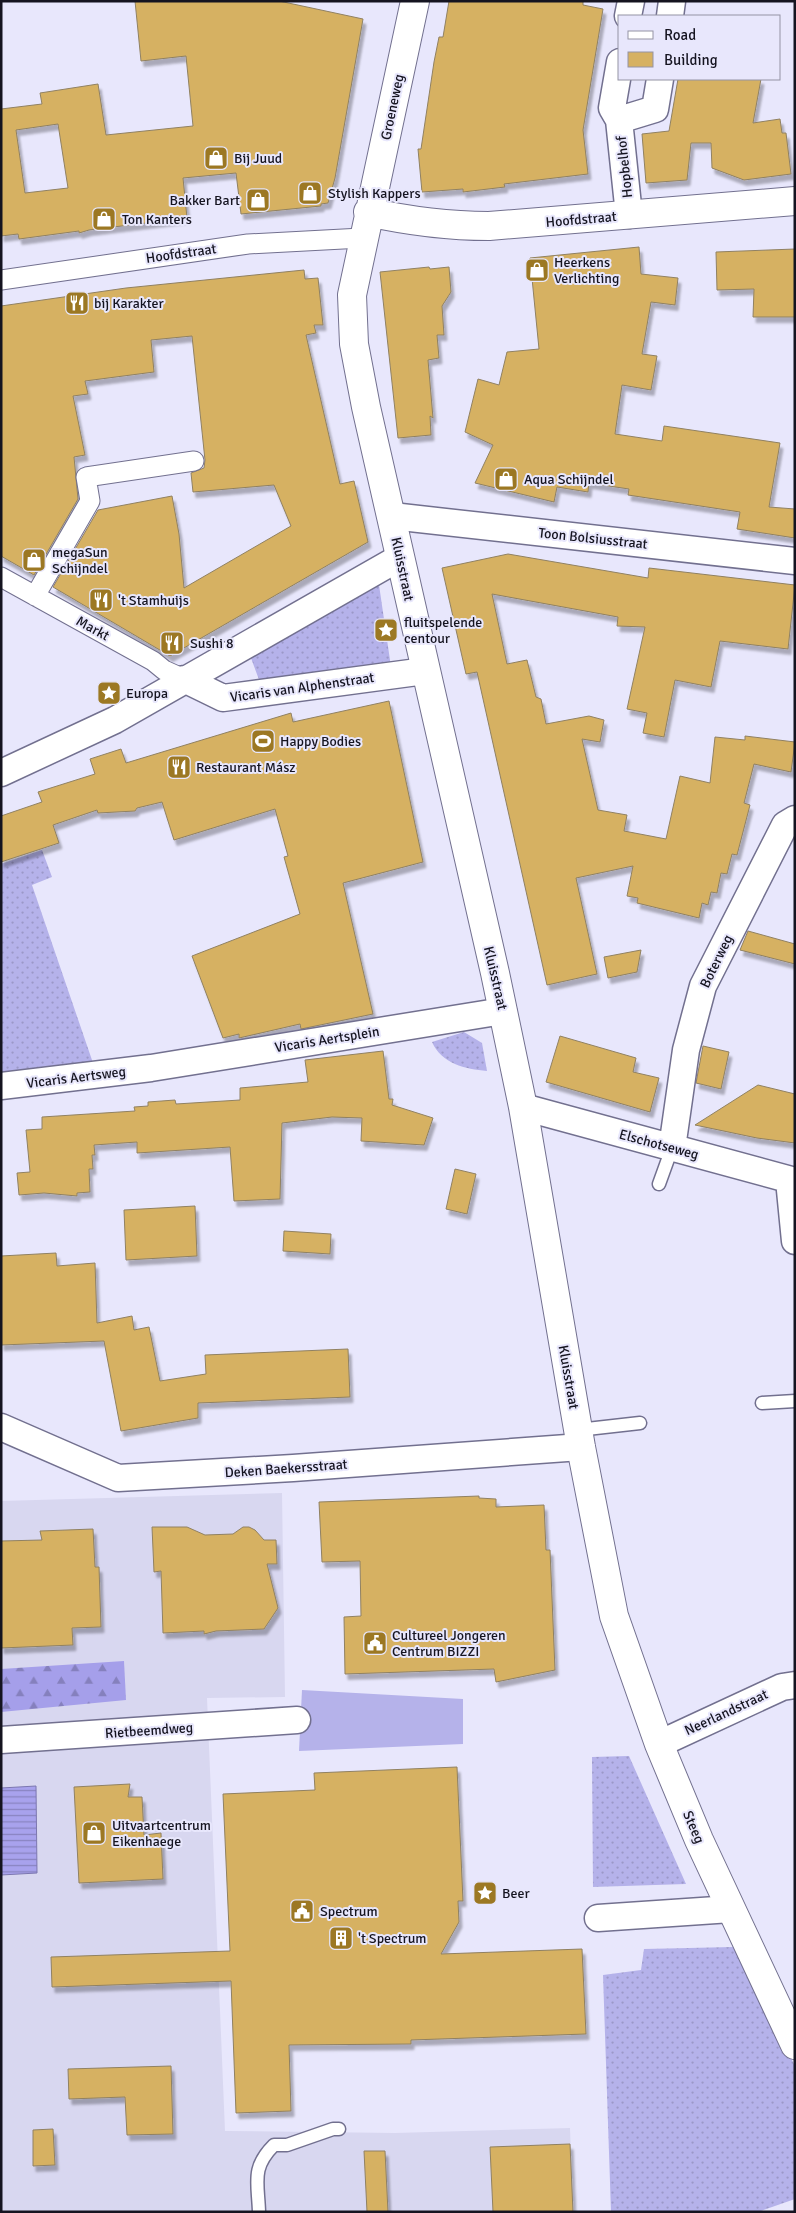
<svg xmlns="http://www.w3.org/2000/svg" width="796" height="2213" viewBox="0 0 796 2213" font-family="Signika,sans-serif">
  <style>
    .built { fill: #d8d7f0 }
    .grass { fill: url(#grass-dots) }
    .forest { fill: url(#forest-firs) }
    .pitch { fill: #b5b2ea }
    .water { fill: url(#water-rules); stroke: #7c77b0 }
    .building { fill: #d6b162; stroke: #908162; fill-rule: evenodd; filter: url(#shadow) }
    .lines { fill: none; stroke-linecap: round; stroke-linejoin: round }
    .service-casing { stroke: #72708f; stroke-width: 15 }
    .pedestrian-casing { stroke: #72708f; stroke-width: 21 }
    .minor-casing { stroke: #72708f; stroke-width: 29 }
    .tertiary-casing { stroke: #72708f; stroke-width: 30 }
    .service { stroke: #fff; stroke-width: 12 }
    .pedestrian { stroke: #fff; stroke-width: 19 }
    .minor { stroke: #fff; stroke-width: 26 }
    .tertiary { stroke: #fff; stroke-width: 28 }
    .labels { text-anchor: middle; stroke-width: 4; stroke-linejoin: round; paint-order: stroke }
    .street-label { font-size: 14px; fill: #151420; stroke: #e8e7fc }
    .poi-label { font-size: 14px; fill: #151420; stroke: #e8e7fc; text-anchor: start }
  </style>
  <defs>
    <pattern id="grass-dots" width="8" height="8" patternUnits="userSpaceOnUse" patternTransform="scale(1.25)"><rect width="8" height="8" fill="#b5b2ea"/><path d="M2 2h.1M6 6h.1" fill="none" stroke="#9b98c8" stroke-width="1.8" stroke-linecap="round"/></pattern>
    <pattern id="forest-firs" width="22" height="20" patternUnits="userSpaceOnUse" patternTransform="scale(1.25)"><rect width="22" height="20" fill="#a59fea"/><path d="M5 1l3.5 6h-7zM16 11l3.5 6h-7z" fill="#8580bd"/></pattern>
    <pattern id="water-rules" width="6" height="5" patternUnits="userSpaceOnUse" patternTransform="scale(1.25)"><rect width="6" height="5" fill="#a8a2ed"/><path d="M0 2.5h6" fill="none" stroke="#8883c0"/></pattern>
    <filter id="shadow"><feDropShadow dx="3" dy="5.5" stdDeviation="1" flood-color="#0004"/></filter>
  </defs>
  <rect width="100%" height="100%" fill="#e8e7fc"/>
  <path class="built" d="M282,1493l3,204 -78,1 18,433 170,2 175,-5 3,84h-572v-711z"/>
  <path class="grass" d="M378,578l13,89 -130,18 -13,-35z
    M42,850l10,27 -20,8 61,178 -92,12v-211z
    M464,1032l18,11 5,28c-22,-2 -45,-7 -55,-29z
    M629,1756l57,128 -93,3 -1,-130z
    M733,1947l62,119v133l-37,13h-147l-8,-237 38,-5 3,-21z"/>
  <path class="forest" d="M124,1661l2,39 -125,12v-43z"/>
  <path class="pitch" d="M302,1690l161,9v45l-164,7z"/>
  <path class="water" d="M36,1786l1,87 -36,2v-87z"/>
  <path class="building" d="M135,1h144l84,18 -28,159 -7,25 -7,1v2l-80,8 -5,-41 -53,5 4,40 -98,12 -10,3v-2l-60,8 -1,-5 -17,2v-127l41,-5 -2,-11 58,-9 8,51 87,-9 -7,-70 -45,5zM58,124l10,64 -43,5 -9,-63z
    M449,1h134v4l20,4 -20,121 5,44 -84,10 1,3 -42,5v-3l-41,3 -4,-43h3l13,-87 5,-25h4z
    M678,79h83l-8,44 27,-4 2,14h4l5,41 -47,6 -32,-12 -1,-25h-20l-4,37 -41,3 -4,-49 27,-3z
    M639,247l2,27 37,4 -3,27 -24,-3 -9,52 15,2 -6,34 -29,-5 -7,49 47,7 2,-15 116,17 -11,64 26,2v29l-58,-9 3,-17 -112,-17 1,-6 -40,-6 -1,9 -31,-5 -3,15 -79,-19 18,-38 -28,-13 13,-53 21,6 8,-33 32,-3 -9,-91z
    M795,249v68h-42l1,-28 -37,1 -1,-38z
    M429,267l1,2 19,-2 2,25 -9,14 2,29h-7l2,23 -11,2 5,58 -3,-2 1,19 -33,3 -18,-166z
    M304,270l1,9 13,-1 5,47h-9l2,8 -10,2 34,149 14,-3 14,61 -198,114 -117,-69 45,-77 74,-14 7,38 5,54 107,-62 -17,-41 -81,7 -2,-19 13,-5 1,-8 -13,-124 -41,4 3,32 -69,9 3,13 -15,2 12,59 -11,2 4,42 -44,76 -33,-19v-250l125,-18z
    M508,554l140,24 1,-10 146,17 -7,64 -68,-8 -9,46 -36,-7 -11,57 -21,-4 4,-20 -20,-4 18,-82 -28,-1 1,-9 -126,-23 15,70 20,-4 9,37 5,2 5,25 43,-8 15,4 -4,22 -18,-3 16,71 29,5 -3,16 42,8 14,-63 30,7 5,-46 30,3v-4l50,6 -4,30 -37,-8 -10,39 6,2 -13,50 -5,-1 -5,20 -6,-1 -4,20 -6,-1 -3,13 -6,-2 -3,15 -62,-15 1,-5 -11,-2 6,-30 -57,12 21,96 -50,11 -70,-313 -11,2 -24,-106z
    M389,701l34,161 -80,21 30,131 -72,15 -1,-5 -61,14v-4l-16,4 -31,-82 108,-42 -16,-57 4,-1 -13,-47 -101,31 -12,-38 -25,6 -2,3 -37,2 -1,-3 -44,15 6,18 -58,19v-46l41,-14 -4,-10 57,-18 -5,-15 31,-10 5,14 165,-50 2,9z
    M748,931l47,13v20l-55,-14z
    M641,950l-4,22 -29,6 -4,-21z
    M560,1036l76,22 -3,14 26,6 -9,34 -104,-30z
    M703,1046l26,6 -8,37 -25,-6z
    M383,1051l6,48h4l-1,6 41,13 -9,27 -63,-4 1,-23 -30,-1 -50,6 -2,76 -46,2 -4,-54 -93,6v-11l-43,3 1,10h-3l1,14h-4l1,23 -13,1v3l-33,-3 -25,2 -2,-22 13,-1 -4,-42 16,-1v-12l93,-6 -1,-4 14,-1v-4l27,-2 1,4 64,-4v-12l68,-6 -3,-22z
    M758,1085l37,9v49l-38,-5 -62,-13z
    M455,1169l21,5 -9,40 -21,-5z
    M195,1206l2,50 -71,4 -2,-50z
    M284,1231l47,3 -1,20 -47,-3z
    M56,1253l1,13 38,-3 2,60 35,-7 2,14 15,-3 11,54 46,-7 -1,-19 143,-6 2,48 -152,6v15l-77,13 -17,-90 -103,4v-89z
    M479,1496v2l17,1v8l48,-2 2,45h4l5,120 -59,12 -2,-13 -149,5 -1,-57 17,-1 -1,-55 -38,1 -3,-60z
    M152,1527h35l18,8 28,-1 10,-7h6l6,3 9,10h12l1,24h-10l11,44 -14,21 -48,2 -12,3v-3l-41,2 -2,-62 -7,1z
    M93,1529l2,38h4l2,60 -29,1 1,17 -72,3v-107l41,-1 -2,-9z
    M457,1767l6,134h-5l1,21 -18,32 141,-5 4,85 -175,6v4l-122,1 2,66 -55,2 -5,-132 -179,6 -1,-30 179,-6 -7,-157 92,-4 -1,-17z
    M130,1784l-2,13h14l2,38 17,-2 2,46 -84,4 -5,-96z
    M171,2066l2,68 -46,1 -2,-38 -56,2 -1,-30z
    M53,2129l2,36 -22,1v-36z
    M570,2144l3,68h-80l-3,-65z
    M364,2151h21l3,61h-21z"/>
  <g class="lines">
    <g class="service-casing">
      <path id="service" d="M659,1184l13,-36
        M762,1403l33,-2
        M578,1430l62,-7
        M259,2212c-1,-30 -8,-44 15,-67h13l46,-16h6"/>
    </g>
    <g class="pedestrian-casing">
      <path id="pedestrian" d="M1,280l247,-36 114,-6
        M1,577l152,84 11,9 20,9
        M35,596l55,-95 -4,-24 108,-16"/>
    </g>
    <g class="minor-casing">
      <path id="minor" d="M628,16l3,-15
        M670,16l2,-15
        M620,62l-8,46 7,12 10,95
        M619,120l36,-11 5,-30
        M392,516l403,45
        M184,679l39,19 202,-27
        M1,773l114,-53 284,-162
        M1,1086l150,-18 352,-57
        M523,1107l272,74
        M672,1148l14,-98 17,-64 82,-161 10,-6
        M789,1180l6,61
        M1,1427l117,51 175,-10 288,-21
        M1,1740l296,-20
        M659,1744l123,-57 13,-2
        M598,1918l133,-9"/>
    </g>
    <g class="tertiary-casing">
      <path id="tertiary" d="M415,1l-63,294 2,49 12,63 129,566 28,134 58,340 33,169 45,128 40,96 96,205
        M368,212c41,9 79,14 121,14l306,-25"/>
    </g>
    <use href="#service" class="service"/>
    <use href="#pedestrian" class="pedestrian"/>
    <use href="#minor" class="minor"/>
    <use href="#tertiary" class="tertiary"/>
  </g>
  <defs>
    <g id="shop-square" transform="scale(1.25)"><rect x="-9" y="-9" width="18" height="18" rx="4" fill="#9c7823" stroke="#e8e7fc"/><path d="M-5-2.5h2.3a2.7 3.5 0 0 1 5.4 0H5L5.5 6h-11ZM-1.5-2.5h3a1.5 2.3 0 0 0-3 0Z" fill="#fff"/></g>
    <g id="restaurant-square" transform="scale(1.25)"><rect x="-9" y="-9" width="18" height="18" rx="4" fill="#9c7823" stroke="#e8e7fc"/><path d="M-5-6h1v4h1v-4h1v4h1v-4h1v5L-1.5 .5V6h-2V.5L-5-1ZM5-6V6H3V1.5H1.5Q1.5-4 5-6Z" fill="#fff"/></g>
    <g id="sight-square" transform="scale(1.25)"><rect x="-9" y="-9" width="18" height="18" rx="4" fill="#9c7823" stroke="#e8e7fc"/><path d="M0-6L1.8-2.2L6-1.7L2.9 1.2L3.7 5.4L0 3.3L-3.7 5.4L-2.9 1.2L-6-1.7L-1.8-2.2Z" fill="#fff"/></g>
    <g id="stadium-square" transform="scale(1.25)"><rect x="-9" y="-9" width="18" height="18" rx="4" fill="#9c7823" stroke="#e8e7fc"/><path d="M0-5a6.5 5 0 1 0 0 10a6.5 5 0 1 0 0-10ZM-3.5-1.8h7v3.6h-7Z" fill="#fff"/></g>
    <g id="civic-square" transform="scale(1.25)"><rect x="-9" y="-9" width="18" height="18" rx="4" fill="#9c7823" stroke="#e8e7fc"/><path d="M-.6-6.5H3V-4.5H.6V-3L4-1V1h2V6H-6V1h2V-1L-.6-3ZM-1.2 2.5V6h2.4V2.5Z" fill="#fff"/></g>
    <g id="building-square" transform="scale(1.25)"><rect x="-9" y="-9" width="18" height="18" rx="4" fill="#9c7823" stroke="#e8e7fc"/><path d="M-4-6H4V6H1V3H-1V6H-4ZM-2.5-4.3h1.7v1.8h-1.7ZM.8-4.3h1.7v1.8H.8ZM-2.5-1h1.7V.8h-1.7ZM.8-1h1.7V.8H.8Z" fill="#fff"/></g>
  </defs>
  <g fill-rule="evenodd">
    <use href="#shop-square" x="216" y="158"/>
    <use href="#shop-square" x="310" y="193"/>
    <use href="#shop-square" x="258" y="200"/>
    <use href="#shop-square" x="104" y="219"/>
    <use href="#shop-square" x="537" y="270"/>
    <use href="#restaurant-square" x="77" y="303"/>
    <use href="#shop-square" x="506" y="479"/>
    <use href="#shop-square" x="34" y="560"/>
    <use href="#restaurant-square" x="101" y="600"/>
    <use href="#sight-square" x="386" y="630"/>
    <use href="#restaurant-square" x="172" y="643"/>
    <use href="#sight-square" x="109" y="693"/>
    <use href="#stadium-square" x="263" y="741"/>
    <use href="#restaurant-square" x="179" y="767"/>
    <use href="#civic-square" x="375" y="1643"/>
    <use href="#shop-square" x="94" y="1833"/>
    <use href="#sight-square" x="485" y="1893"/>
    <use href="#civic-square" x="302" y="1911"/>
    <use href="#building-square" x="341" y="1938"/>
  </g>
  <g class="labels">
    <g class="street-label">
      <text transform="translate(392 107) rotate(-78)" y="5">Groeneweg</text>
      <text transform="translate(624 167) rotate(-96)" y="5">Hopbelhof</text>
      <text transform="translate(581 219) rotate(-5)" y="5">Hoofdstraat</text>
      <text transform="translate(181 253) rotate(-8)" y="5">Hoofdstraat</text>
      <text transform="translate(593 538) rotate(6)" y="5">Toon Bolsiusstraat</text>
      <text transform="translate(403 569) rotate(78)" y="5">Kluisstraat</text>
      <text transform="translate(93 628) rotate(29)" y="5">Markt</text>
      <text transform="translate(302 687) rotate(-8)" y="5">Vicaris van Alphenstraat</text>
      <text transform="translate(716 961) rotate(-64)" y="5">Boterweg</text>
      <text transform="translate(496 978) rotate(77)" y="5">Kluisstraat</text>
      <text transform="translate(327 1039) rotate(-9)" y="5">Vicaris Aertsplein</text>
      <text transform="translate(76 1077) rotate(-7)" y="5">Vicaris Aertsweg</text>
      <text transform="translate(659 1144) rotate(15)" y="5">Elschotseweg</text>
      <text transform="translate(569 1377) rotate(80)" y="5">Kluisstraat</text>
      <text transform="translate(286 1468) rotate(-4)" y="5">Deken Baekersstraat</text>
      <text transform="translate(726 1712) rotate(-25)" y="5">Neerlandstraat</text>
      <text transform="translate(149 1730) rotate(-4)" y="5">Rietbeemdweg</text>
      <text transform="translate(694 1827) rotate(67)" y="5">Steeg</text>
    </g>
    <g class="poi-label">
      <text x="234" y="163">Bij Juud</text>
      <text x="328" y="198">Stylish Kappers</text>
      <text x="240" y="205" text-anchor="end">Bakker Bart</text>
      <text x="122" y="224">Ton Kanters</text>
      <text x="554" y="267">Heerkens<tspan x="554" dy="16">Verlichting</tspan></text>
      <text x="94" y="308">bij Karakter</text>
      <text x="524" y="484">Aqua Schijndel</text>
      <text x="52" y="557">megaSun<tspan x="52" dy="16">Schijndel</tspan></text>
      <text x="118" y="605">'t Stamhuijs</text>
      <text x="404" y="627">fluitspelende<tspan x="404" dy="16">centour</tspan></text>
      <text x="190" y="648">Sushi 8</text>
      <text x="126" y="698">Europa</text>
      <text x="280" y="746">Happy Bodies</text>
      <text x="196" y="772">Restaurant Mász</text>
      <text x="392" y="1640">Cultureel Jongeren<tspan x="392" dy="16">Centrum BIZZI</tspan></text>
      <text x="112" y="1830">Uitvaartcentrum<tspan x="112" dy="16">Eikenhaege</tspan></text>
      <text x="502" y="1898">Beer</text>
      <text x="320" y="1916">Spectrum</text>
      <text x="358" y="1943">'t Spectrum</text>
    </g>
  </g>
  <rect width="796" height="2213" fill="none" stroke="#151420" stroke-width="5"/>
  <rect x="618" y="15" width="162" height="65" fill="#e8e7fc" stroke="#9493a4"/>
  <rect x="628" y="31" width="25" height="8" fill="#ffffff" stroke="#9493a4"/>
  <text x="664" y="40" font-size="15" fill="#151420">Road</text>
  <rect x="628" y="52" width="25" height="15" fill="#d6b162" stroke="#9493a4"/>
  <text x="664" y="65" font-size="15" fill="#151420">Building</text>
</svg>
